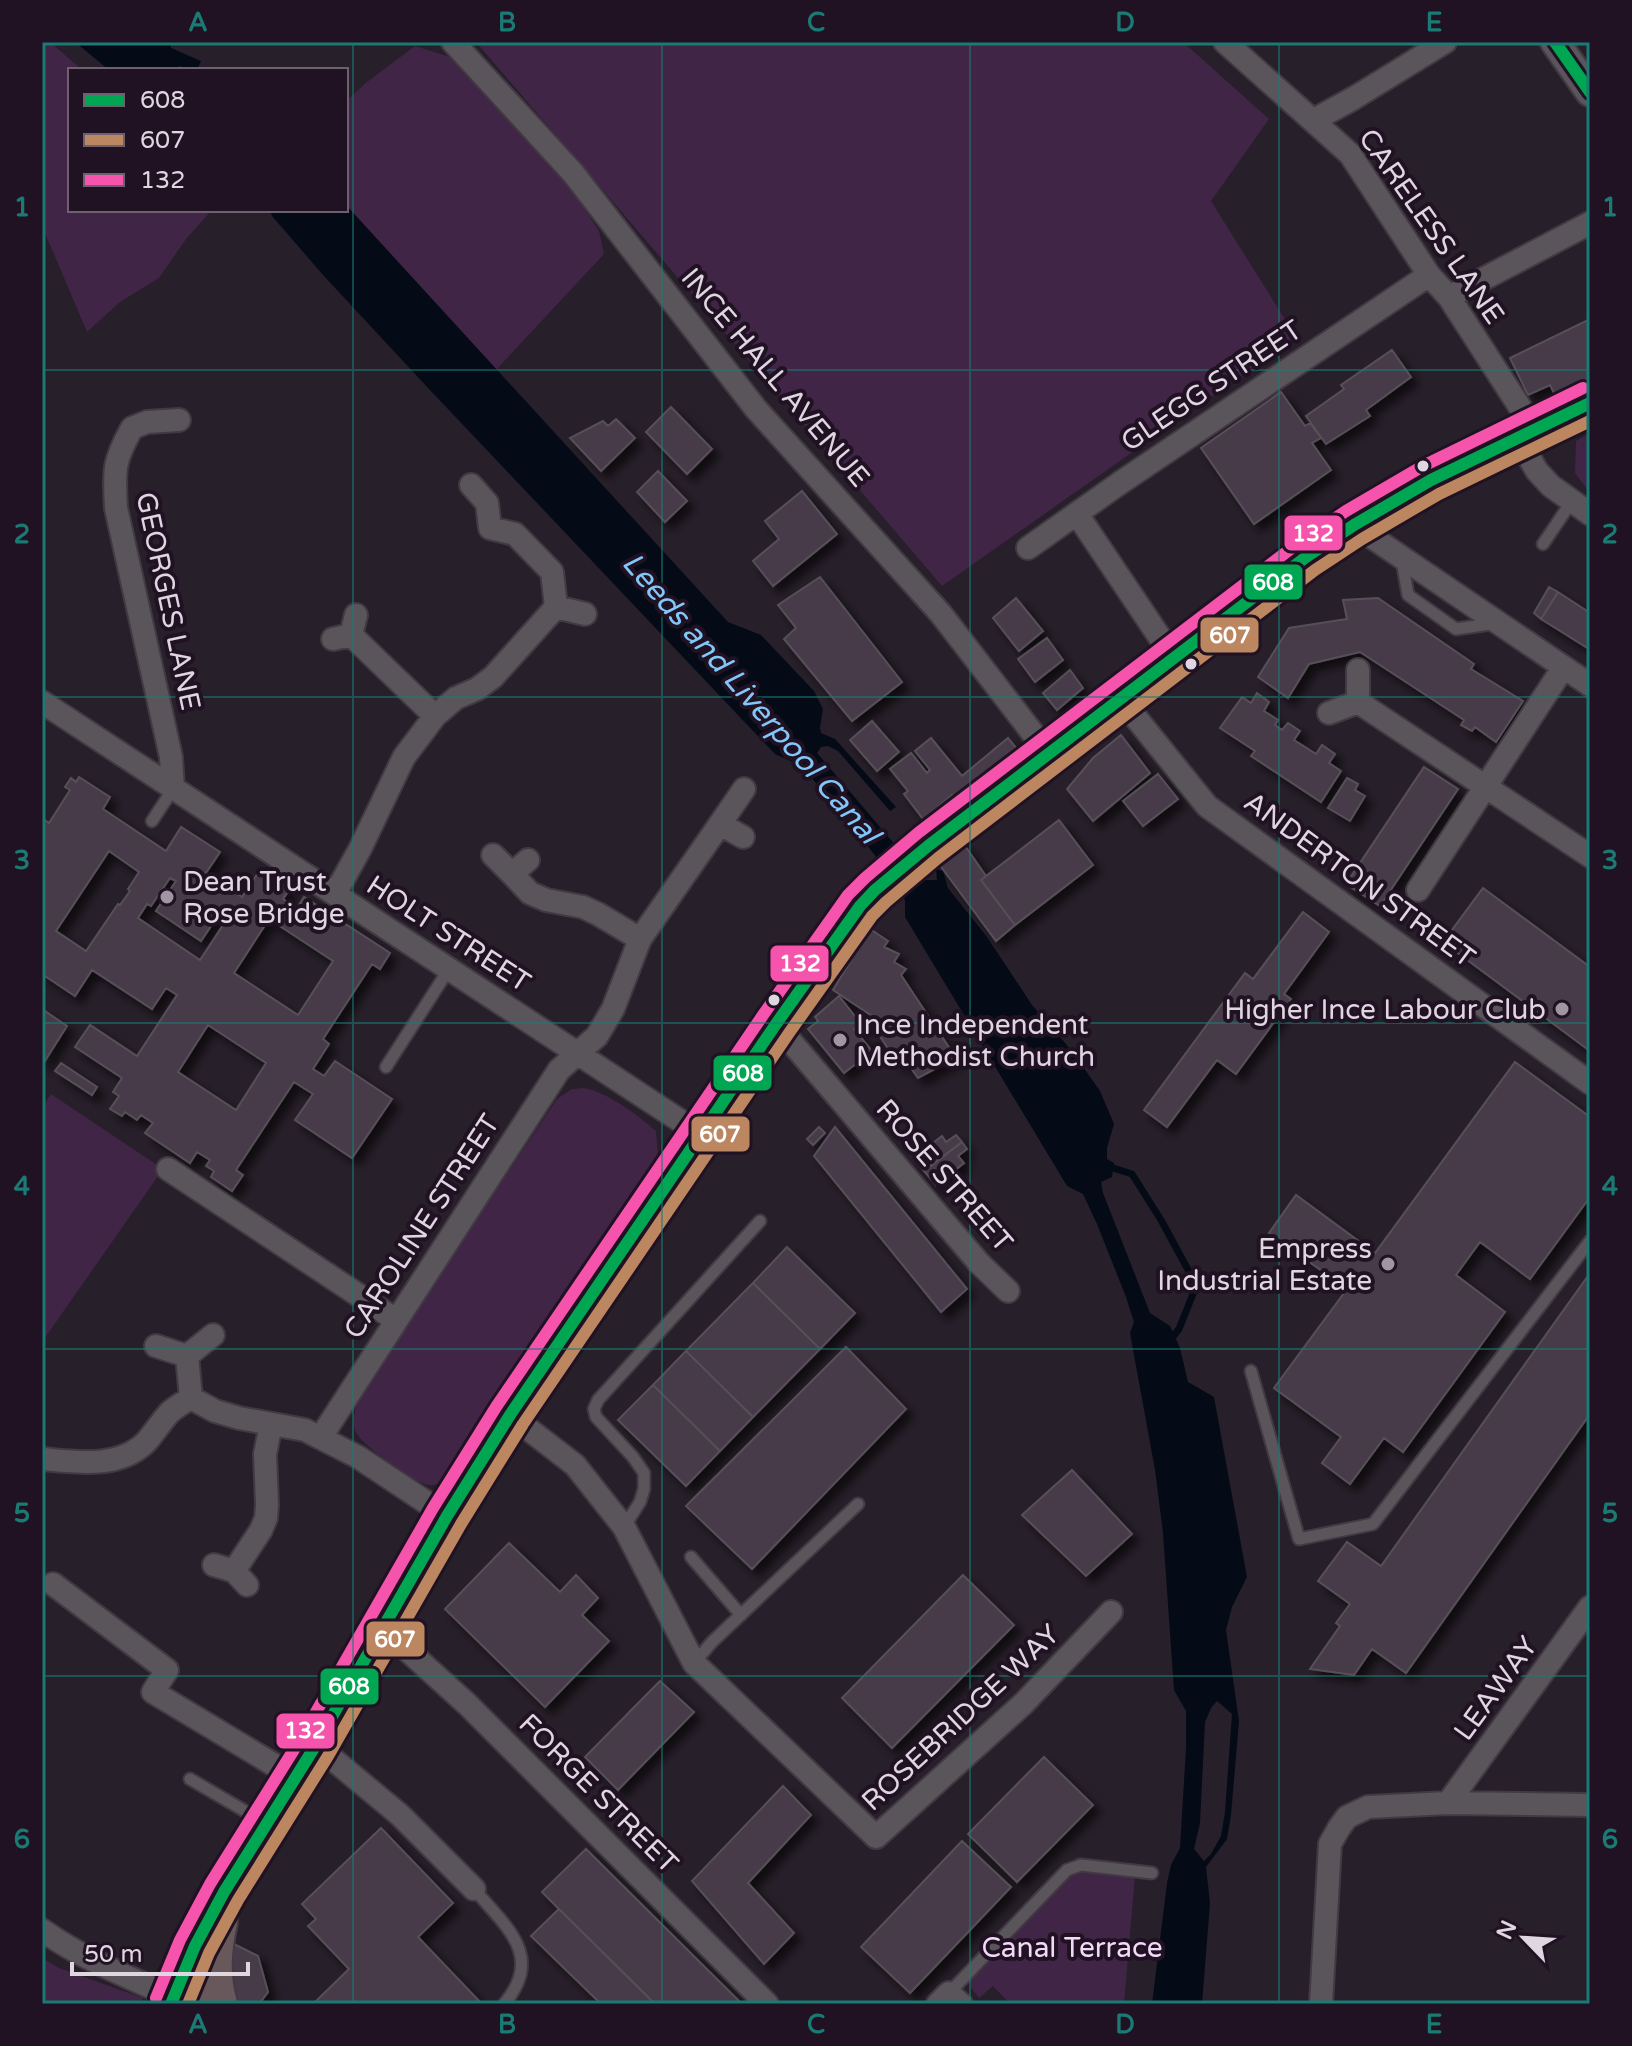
<svg xmlns="http://www.w3.org/2000/svg" width="1632" height="2046" viewBox="0 0 1632 2046" font-family="'Varela Round',sans-serif">
  <style>
    .green { fill: #412547 }
    .water { fill: #040b17; fill-rule: evenodd }
    .lines { fill: none; stroke-linecap: round; stroke-linejoin: round }
    .stream { stroke: #040b17; stroke-width: 7 }
    .building { fill: #463a48; stroke: #575059; stroke-width: 2; fill-rule: evenodd; filter: url(#shadow) }
    .service-casing { stroke: #423a43; stroke-width: 15 }
    .minor-casing { stroke: #423a43; stroke-width: 26 }
    .tertiary-casing { stroke: #423a43; stroke-width: 32 }
    .trunk-casing { stroke: #423a43; stroke-width: 42 }
    .service { stroke: #5a545b; stroke-width: 11 }
    .minor { stroke: #5a545b; stroke-width: 22 }
    .tertiary { stroke: #5a545b; stroke-width: 28 }
    .trunk { stroke: #68585c; stroke-width: 38 }
    .bus-1-casing { stroke: #201223; stroke-width: 18 }
    .bus-2-casing { stroke: #201223; stroke-width: 18 }
    .bus-3-casing { stroke: #201223; stroke-width: 18 }
    .bus-1 { stroke: #00a651; stroke-width: 12 }
    .bus-2 { stroke: #bb8660; stroke-width: 12 }
    .bus-3 { stroke: #f653ac; stroke-width: 12 }
    .grid { fill: none; stroke: #197b74; stroke-width: 2; stroke-opacity: 0.55 }
    .bus-dot { fill: #e0d6e2; stroke: #201223; stroke-width: 3 }
    .poi-dot { fill: #9f96a1; stroke: #201223; stroke-width: 3 }
    .labels { text-anchor: middle; stroke-width: 8; stroke-linejoin: round; paint-order: stroke }
    .street-label { font-size: 28px; fill: #e0d6e2; stroke: #201223 }
    .poi-label { font-size: 28px; fill: #e0d6e2; stroke: #201223; text-anchor: start }
    .park-label { font-size: 28px; fill: #f3d9f8; stroke: #201223 }
    .water-label { font-size: 30px; font-style: italic; fill: #82c7f9; stroke: #201223 }
    .line-badge { stroke: #201223; stroke-width: 3 }
    .badge-label { font-size: 22px; text-anchor: middle; font-weight: bold; fill: #fff }
    .neatline { fill: none; stroke: #197b74; stroke-width: 3 }
    .grid-label { font-size: 26px; text-anchor: middle; font-weight: bold; fill: #197b74 }
  </style>
  <defs>
    <filter id="shadow"><feDropShadow dx="7" dy="7" stdDeviation="4" flood-color="#0009"/></filter>
  </defs>
  <rect width="100%" height="100%" fill="#271f29"/>
  <path class="green" d="M42,42h8l32,28h-12v140h142l-26,29 -27,39 -39,24 -33,30 -45,-106z
    M476,42h707l86,77 -58,82 85,136 -354,249z
    M415,46l45,14 98,107 41,64 5,23 -108,116 -150,-165v-104l21,-19z
    M1590,433v60l-15,-20 1,-32z
    M584,1088c23,4 54,27 72,43l2,25 -201,315c-7,6 -16,15 -27,14 -14,0 -72,-42 -75,-55 -4,-13 2,-25 6,-37l196,-294 15,-10z
    M51,1094l112,75 -121,173v-234z
    M1077,1857l59,7 -12,140h-114l-17,-18 -14,12 -8,-10 -2,-12z
    M42,1958l17,10 84,30 -2,6h-99z"/>
  <path class="water" d="M75,42h95l1,6 30,13 -4,9 -18,-4 -2,4h-68z
    M346,205l382,417 33,13 53,56 9,18 -3,18 1,6 14,6 61,68 -6,4 -52,-60 -10,-5 -7,1 -4,6 108,127h12l-1,-11 7,2 5,17 39,49 45,68 40,46 28,40 14,33 -7,24v11l7,4 -2,14 -11,5 2,11 47,120 20,13 10,22 8,34 26,15 33,180 -15,30 -6,23 13,91 -8,94 -4,24 -21,28 4,36 -8,101h-50l15,-121 4,-18 9,-17 6,-100v-37l-12,-21 -11,-157 -8,-63 -25,-137 4,-11 -8,-25 -29,-73 -14,-30 -16,-8 -162,-269v-17l-31,-46 -72,-88 -27,-12 -346,-365 -106,-114 -51,-59 -2,-6h76zM1217,1701l15,13 -7,98 -4,24 -10,18 -7,7 -10,-12 6,-26 5,-101 6,-14z"/>
  <g class="lines">
    <path class="stream" d="M1105,1170l8,-2 19,6 29,46 31,57 1,17 -14,35 -11,14"/>
  </g>
  <path class="building" d="M1590,319v63l-33,17 -7,-14 -22,10 -18,-37z
    M1392,350l19,27 -45,33 4,6 -44,28 -20,-28 38,-27 -3,-4z
    M1281,392l24,34 5,-3 11,15 -9,5 19,27 -77,54 -53,-76z
    M671,407l41,42 -25,25 -41,-42z
    M616,419l19,19 -34,33 -31,-33 33,-17 5,5z
    M658,471l29,30 -22,21 -28,-30z
    M802,491l35,43 -64,52 -20,-25 26,-22 -14,-18z
    M820,577l82,105 -50,39 -68,-82 12,-11 -18,-23z
    M1549,587l9,5 -17,27 -7,-6z
    M1558,592l32,21 -1,36 -48,-30z
    M1016,598l27,33 -24,20 -26,-33z
    M1378,598l96,66 -3,5 52,32 -27,41 -21,-15 -3,4 -11,-6 3,-5 -104,-68 -51,12 -21,34 -30,-21 31,-49 58,-9 -4,-19z
    M1047,638l16,22 -28,22 -17,-23z
    M1070,670l13,18 -26,22 -14,-17z
    M1257,693l12,9 -5,9 14,9 -3,5 7,5 6,-7 12,8 -6,9 22,14 6,-9 13,9 -6,9 12,8 -20,31 -70,-46 4,-5 -35,-23 22,-31 9,6z
    M872,721l27,31 -22,19 -27,-31z
    M1121,735l29,38 -57,48 -26,-32 26,-31z
    M931,738l31,38 46,-38 9,11 -61,50 -4,-4 -29,24 -19,-25 4,-3 -18,-22 21,-16 16,20 3,-3 -15,-19z
    M1424,767l34,22 -78,117 -34,-22z
    M1158,774l20,25 -35,27 -20,-25z
    M79,777l31,20 -7,12 63,42 15,-24 39,25 -14,21 36,24 18,-27 30,19 -7,10 14,9 7,-11 86,56 -10,16 -8,-5 -49,75 6,5 -16,25 11,7 11,-15 57,38 -40,59 -57,-38 18,-26 -19,-12 -58,88 7,5 -11,16 -21,-14 3,-6 -8,-5 4,-6 -13,-8 -7,11 -45,-30 8,-10 -12,-8 -4,5 -12,-8 -3,4 -12,-7 9,-13 -6,-4 9,-14 -47,-31 15,-22 47,31 40,-61 -11,-7 -14,21 -60,-39 -17,26 -33,-22v-156l7,5 21,-33 -5,-3 6,-9 5,4zM109,851l30,21 -11,17 2,2 -10,14 -2,-1 -32,47 -30,-20zM170,878l6,3 -20,30 45,30 18,-27 8,5 -27,41 -62,-42 9,-14 4,2zM269,919l64,42 -35,54 -64,-42zM208,1025l58,38 -30,47 -58,-38z
    M1347,778l11,6 -3,6 10,6 -15,25 -22,-13z
    M1059,820l34,45 -78,60 -34,-45z
    M963,843l23,33 -5,4 34,45 -19,16 -57,-77z
    M1483,888l107,79v84l-147,-109z
    M1303,912l26,20 -45,62 7,5 -55,75 -19,-14 -50,67 -23,-17 101,-137 8,6z
    M870,929l18,12 -4,6 15,7 -5,8 12,7 -5,6 55,83 -38,20 -12,-17 -7,4 -28,-42 4,-5 -42,-28z
    M839,996l22,28 -7,5 18,22 -28,22 -36,-44 10,-8 -3,-4z
    M42,1009l25,17 -24,38 -1,-1z
    M1515,1062l75,55v80l-60,82 -50,-37 -24,33 49,37 -102,140 -19,-14 -34,46 -28,-21 19,-26 -67,-49 73,-99 -78,-56 27,-38 79,58z
    M61,1063l36,24 -5,8 -37,-24z
    M819,1127l6,6 -12,12 -6,-6z
    M835,1127l132,162 -26,23 -127,-156z
    M956,1135l6,7 -38,29 -10,-13 28,-22 4,6z
    M962,1142l5,7 -9,7 6,7 -28,22 -12,-14z
    M787,1247l68,66 -35,36 -67,-66z
    M1590,1273v141l-184,259 -34,-24 -18,26 -44,-6 30,-43 -4,-3 14,-19 -32,-23 29,-39 34,24z
    M753,1283l67,66 -67,68 -67,-66z
    M846,1347l60,62 -154,160 -66,-63z
    M686,1351l67,66 -33,34 -67,-66z
    M653,1385l67,66 -34,35 -68,-66z
    M1072,1470l60,64 -46,42 -64,-61z
    M509,1543l51,49 16,-17 22,23 -16,17 27,26 -64,66 -100,-98z
    M963,1575l51,50 -122,123 -50,-50z
    M660,1681l34,31 -76,78 -33,-33z
    M1044,1757l49,48 -76,77 -49,-48z
    M783,1786l28,29 -63,68 46,50 -30,31 -72,-83z
    M381,1828l72,75 -35,34 64,67h-169l36,-35 -41,-43 8,-7 -14,-15z
    M962,1841l49,46 -101,106 -49,-46z
    M586,1849l156,155h-87l-96,-95 -17,-17z
    M559,1909l96,95h-54l-70,-68z
    M234,1944l24,12 10,36 -9,12h-22l-6,-26z"/>
  <g class="lines">
    <g class="service-casing">
      <path id="service" d="M1543,544l29,-43
        M1402,561l6,34 48,34 41,-6
        M152,821l21,-32
        M386,1067l63,-98
        M1251,1371l48,168 74,-15 217,-283
        M624,1527l16,-25 4,-13v-16l-11,-16 -37,-40 -2,-8 4,-9 162,-179
        M691,1557l50,58
        M694,1663l18,-21 146,-138
        M190,1779l72,42
        M474,1889c32,38 71,67 30,115
        M949,1993l118,-123 14,-5 71,8"/>
    </g>
    <g class="minor-casing">
      <path id="minor" d="M453,42l120,131 183,236 185,205 107,139
        M1225,42l125,112 79,121 20,22 76,118 1,37 11,19 14,15 39,28
        M1314,120l40,-22 91,-56
        M1449,297l141,-74
        M471,485l16,18 3,25 25,6 37,38 4,35
        M1077,514l96,143
        M1354,525l236,160
        M1028,548l92,-65 309,-208
        M351,635l84,81
        M333,639l18,-4 5,-20
        M1358,670v32l232,154
        M1120,698l87,108 383,277
        M42,702l660,433
        M1329,713l29,-11
        M173,789l-2,-32 -55,-249c-2,-38 -3,-46 16,-80l15,-6 32,-2
        M743,837l-23,-13 24,-35
        M493,855l19,19 16,-14
        M512,874l18,19 16,7 37,7 15,7 42,25
        M1418,890l145,-222
        M335,894l25,-45 44,-92 31,-41 21,-18 21,-9 16,-12 63,-70 29,7
        M776,1024l203,239 29,28
        M168,1169l228,151
        M156,1346l31,10 26,-21
        M187,1356l4,42
        M510,1415l65,50 49,62 70,136 182,174 147,-133 88,-92
        M321,1437l238,-367 38,-34 16,-27 27,-70 80,-115
        M42,1459c34,3 77,10 104,-17 8,-9 15,-20 24,-30 6,-5 14,-10 21,-14l24,13 24,7 66,12 53,27 89,59
        M214,1565l20,6 13,14
        M234,1571l27,-41 5,-12 1,-13 -2,-51 6,-30
        M53,1584l114,86 -14,22 143,86
        M384,1629l83,75 300,300
        M314,1748l15,8 71,59 74,74
        M1448,1803l142,-196
        M42,1930c41,29 86,47 131,67
        M938,2004l11,-11 12,11
        M1321,2004l9,-160 9,-16 8,-11 21,-10 80,-4 142,2"/>
    </g>
    <g class="tertiary-casing">
      <path id="tertiary" d="M1555,42l35,50"/>
    </g>
    <g class="trunk-casing">
      <path id="trunk" d="M171,2004l24,-58 29,-54 90,-144 133,-232 63,-101 266,-391 84,-118 15,-16 53,-44 245,-189 133,-100 48,-32 77,-45 94,-47 65,-30
        M218,2004c-8,-28 -6,-54 0,-82"/>
    </g>
    <use href="#service" class="service"/>
    <use href="#minor" class="minor"/>
    <use href="#tertiary" class="tertiary"/>
    <use href="#trunk" class="trunk"/>
    <g class="bus-1-casing">
      <path id="bus-1" d="M1555,42l35,50
        M171,2004l24,-58 29,-54 90,-144 133,-232 63,-101 266,-391 84,-118 15,-16 53,-44 378,-289 48,-32 77,-45 159,-77"/>
    </g>
    <g class="bus-2-casing">
      <path id="bus-2" d="M188,2004l21,-51 29,-53 90,-144 133,-232 62,-100 266,-391 83,-117 14,-14 52,-44 377,-288 47,-31 77,-45 151,-73"/>
    </g>
    <g class="bus-3-casing">
      <path id="bus-3" d="M156,1998l24,-58 30,-56 90,-144 133,-232 63,-101 267,-392 85,-120 17,-17 53,-45 379,-289 49,-33 77,-45 160,-78"/>
    </g>
    <use href="#bus-1" class="bus-1"/>
    <use href="#bus-2" class="bus-2"/>
    <use href="#bus-3" class="bus-3"/>
  </g>
  <path class="grid" d="M353,42v1962M662,42v1962M970,42v1962M1279,42v1962M42,370h1548M42,697h1548M42,1023h1548M42,1349h1548M42,1676h1548"/>
  <g class="bus-dot">
    <circle cx="1423" cy="466" r="7"/>
    <circle cx="1191" cy="664" r="7"/>
    <circle cx="774" cy="1000" r="7"/>
  </g>
  <g class="poi-dot">
    <circle cx="167" cy="897" r="8"/>
    <circle cx="1562" cy="1009" r="8"/>
    <circle cx="840" cy="1040" r="8"/>
    <circle cx="1388" cy="1264" r="8"/>
  </g>
  <g class="labels">
    <g class="street-label">
      <text transform="translate(1432 226) rotate(55)" y="10">CARELESS LANE</text>
      <text transform="translate(776 377) rotate(50)" y="10">INCE HALL AVENUE</text>
      <text transform="translate(1211 385) rotate(-34)" y="10">GLEGG STREET</text>
      <text transform="translate(169 601) rotate(78)" y="10">GEORGES LANE</text>
      <text transform="translate(1360 879) rotate(36)" y="10">ANDERTON STREET</text>
      <text transform="translate(449 933) rotate(33)" y="10">HOLT STREET</text>
      <text transform="translate(945 1175) rotate(49)" y="10">ROSE STREET</text>
      <text transform="translate(421 1226) rotate(-57)" y="10">CAROLINE STREET</text>
      <text transform="translate(1495 1688) rotate(-54)" y="10">LEAWAY</text>
      <text transform="translate(960 1717) rotate(-43)" y="10">ROSEBRIDGE WAY</text>
      <text transform="translate(599 1793) rotate(45)" y="10">FORGE STREET</text>
    </g>
    <g class="poi-label">
      <text x="183" y="891">Dean Trust<tspan x="183" dy="32">Rose Bridge</tspan></text>
      <text x="1546" y="1019" text-anchor="end">Higher Ince Labour Club</text>
      <text x="856" y="1034">Ince Independent<tspan x="856" dy="32">Methodist Church</tspan></text>
      <text x="1372" y="1258" text-anchor="end">Empress<tspan x="1372" dy="32">Industrial Estate</tspan></text>
    </g>
    <g class="park-label">
      <text x="1072" y="1957">Canal Terrace</text>
    </g>
    <g class="water-label">
      <text transform="translate(751 698) rotate(49)" y="10">Leeds and Liverpool Canal</text>
    </g>
  </g>
  <g class="line-badge">
    <rect x="1283" y="514" width="61" height="38" rx="8" fill="#f653ac"/>
    <rect x="1243" y="563" width="61" height="38" rx="8" fill="#00a651"/>
    <rect x="1199" y="616" width="61" height="38" rx="8" fill="#bb8660"/>
    <rect x="769" y="944" width="61" height="39" rx="8" fill="#f653ac"/>
    <rect x="712" y="1054" width="61" height="38" rx="8" fill="#00a651"/>
    <rect x="690" y="1115" width="61" height="38" rx="8" fill="#bb8660"/>
    <rect x="365" y="1620" width="61" height="38" rx="8" fill="#bb8660"/>
    <rect x="319" y="1667" width="61" height="39" rx="8" fill="#00a651"/>
    <rect x="275" y="1712" width="61" height="38" rx="8" fill="#f653ac"/>
  </g>
  <g class="badge-label">
    <text x="1313" y="541">132</text>
    <text x="1273" y="590">608</text>
    <text x="1230" y="643">607</text>
    <text x="800" y="971">132</text>
    <text x="743" y="1081">608</text>
    <text x="720" y="1142">607</text>
    <text x="395" y="1647">607</text>
    <text x="349" y="1694">608</text>
    <text x="305" y="1738">132</text>
  </g>
  <rect width="1632" height="2046" fill="none" stroke="#201223" stroke-width="88"/>
  <rect x="68" y="68" width="280" height="144" fill="#201223" stroke="#6d606f" stroke-width="2"/>
  <rect x="84" y="94" width="40" height="12" fill="#00a651" stroke="#6d606f" stroke-width="2"/>
  <text x="140" y="108" font-size="24" fill="#e0d6e2">608</text>
  <rect x="84" y="134" width="40" height="12" fill="#bb8660" stroke="#6d606f" stroke-width="2"/>
  <text x="140" y="148" font-size="24" fill="#e0d6e2">607</text>
  <rect x="84" y="174" width="40" height="12" fill="#f653ac" stroke="#6d606f" stroke-width="2"/>
  <text x="140" y="188" font-size="24" fill="#e0d6e2">132</text>
  <g transform="translate(1524 1938) rotate(295)" stroke="#201223" stroke-width="6" paint-order="stroke">
  <path d="M0-6L14 30L0 20L-14 30Z" fill="#e0d6e2"/>
  <text y="-12" font-size="22" font-weight="bold" text-anchor="middle" fill="#e0d6e2">N</text>
  </g>
  <path d="M72 1962v12h176v-12" fill="none" stroke="#e0d6e2" stroke-width="4"/>
  <text x="84" y="1962" font-size="24" fill="#e0d6e2" stroke="#201223" stroke-width="6" paint-order="stroke">50 m</text>
  <rect x="44" y="44" width="1544" height="1958" class="neatline"/>
  <g class="grid-label">
    <text x="198" y="31">A</text>
    <text x="507" y="31">B</text>
    <text x="816" y="31">C</text>
    <text x="1125" y="31">D</text>
    <text x="1434" y="31">E</text>
    <text x="22" y="216">1</text>
    <text x="1610" y="216">1</text>
    <text x="22" y="543">2</text>
    <text x="1610" y="543">2</text>
    <text x="22" y="869">3</text>
    <text x="1610" y="869">3</text>
    <text x="22" y="1195">4</text>
    <text x="1610" y="1195">4</text>
    <text x="22" y="1522">5</text>
    <text x="1610" y="1522">5</text>
    <text x="22" y="1848">6</text>
    <text x="1610" y="1848">6</text>
    <text x="198" y="2033">A</text>
    <text x="507" y="2033">B</text>
    <text x="816" y="2033">C</text>
    <text x="1125" y="2033">D</text>
    <text x="1434" y="2033">E</text>
  </g>
</svg>
